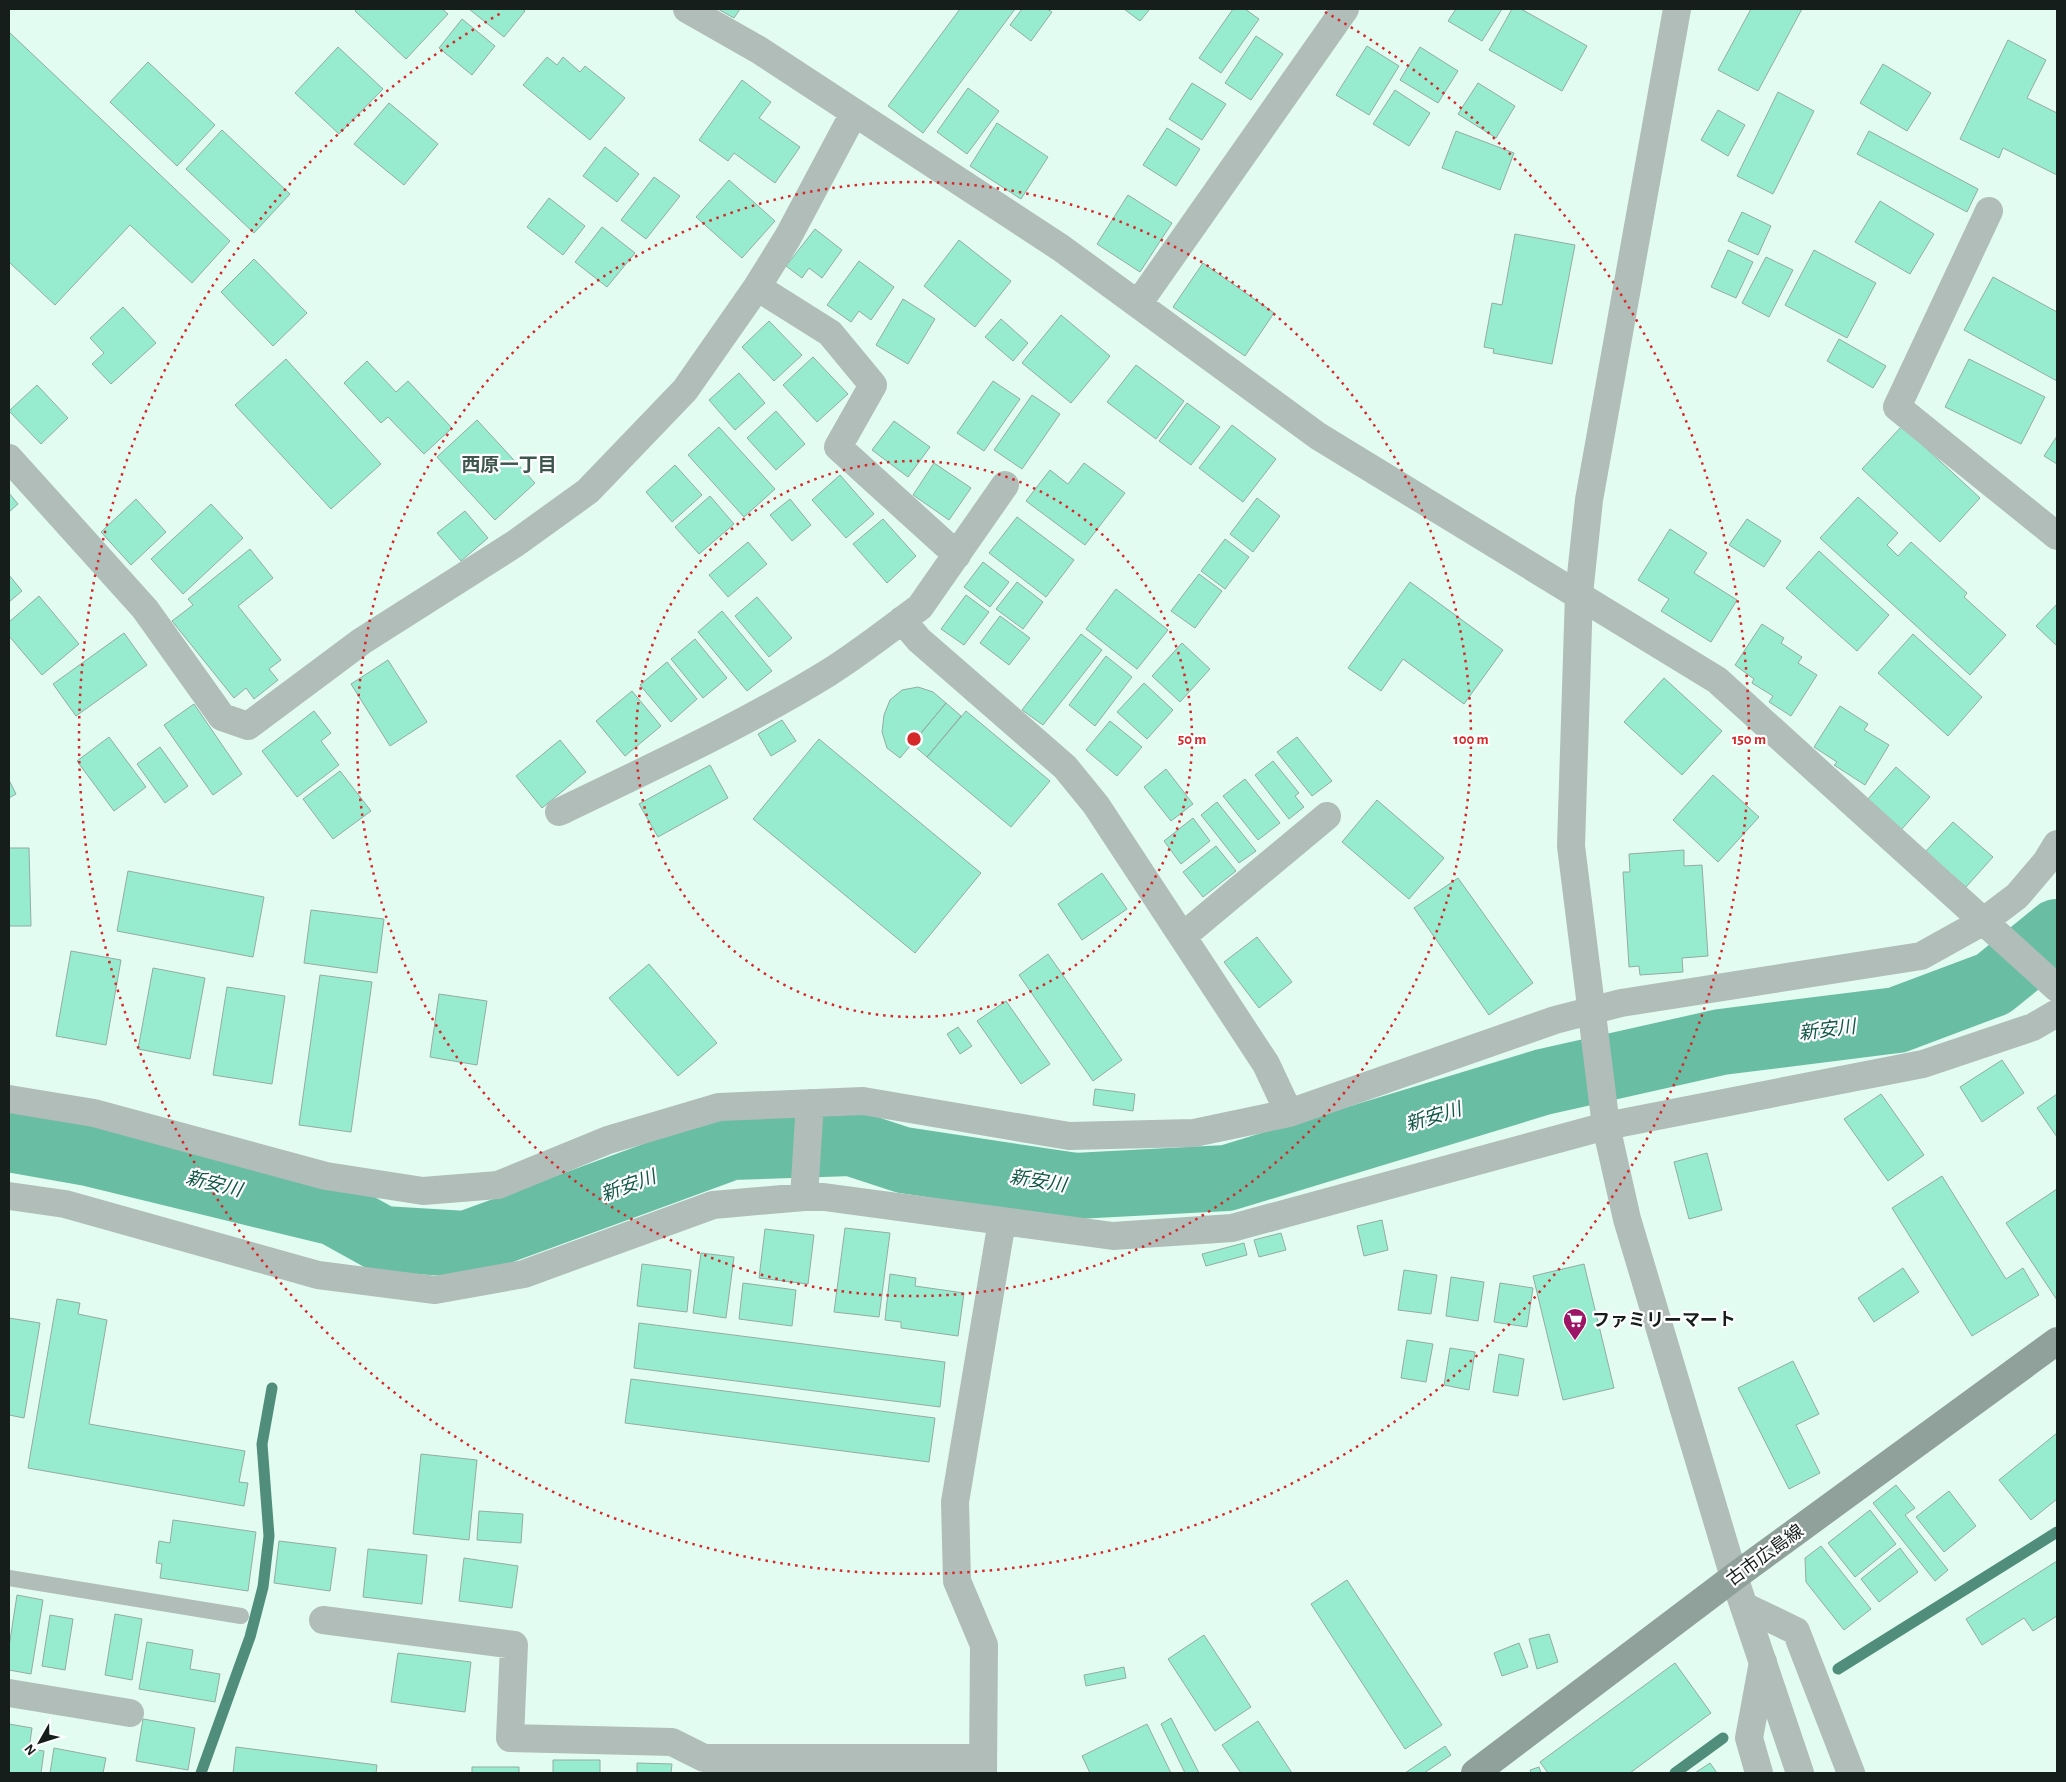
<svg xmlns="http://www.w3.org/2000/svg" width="2066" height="1782" viewBox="0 0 2066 1782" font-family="'Alegreya Sans','Noto Sans JP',sans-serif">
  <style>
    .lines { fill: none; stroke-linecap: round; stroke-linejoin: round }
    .stream { stroke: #508d7a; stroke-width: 11 }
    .river { stroke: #69bda3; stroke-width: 66 }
    .building { fill: #97ecd0; stroke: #93aca3 }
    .service { stroke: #b1bdb8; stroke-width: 16 }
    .minor { stroke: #b1bdb8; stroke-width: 28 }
    .tertiary { stroke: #b1bdb8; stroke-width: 28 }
    .secondary { stroke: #90a19b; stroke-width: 28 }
    .ring { fill: none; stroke: #d62828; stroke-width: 2.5; stroke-dasharray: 2.5 5 }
    .labels { text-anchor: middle; stroke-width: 4.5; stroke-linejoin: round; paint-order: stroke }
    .poi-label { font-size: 18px; font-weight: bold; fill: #151e1b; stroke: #fff; text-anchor: start }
    .street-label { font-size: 18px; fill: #151e1b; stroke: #fff }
    .neighbourhood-label { font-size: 19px; font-weight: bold; fill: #3f564e; stroke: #fff }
    .water-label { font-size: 19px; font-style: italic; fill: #115745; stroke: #fff }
    .centre { fill: #d62828; stroke: #fff; stroke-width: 2.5 }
    .ring-label { font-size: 15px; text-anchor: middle; font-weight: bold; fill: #d62828; stroke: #fff; stroke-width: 4.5; stroke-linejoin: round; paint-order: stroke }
  </style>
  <rect width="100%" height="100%" fill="#e2fcf2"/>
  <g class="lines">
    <path class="stream" d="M365,1261l17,-22
      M1838,1669l219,-137
      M201,1773l49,-136 13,-50 6,-51 -7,-92 10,-56
      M1675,1773l48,-35"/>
    <path class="river" d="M9,1139l79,14 247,60 47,26 84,5 265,-97 120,-4 52,17 172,26 152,-8 316,-96 178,-40 176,-22 96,-36 64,-52"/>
  </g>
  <path class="building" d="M357,9h85l6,5 -42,45 -51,-48z
    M469,9h53l3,2 -21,26z
    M718,9h22l-6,9z
    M960,9h55l-92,124 -35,-27z
    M1022,9h25l5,3 -21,29 -21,-16z
    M1124,9h26l-10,12z
    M1233,9h12l14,10 -38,54 -22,-15z
    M1456,9h46l-20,32 -34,-20z
    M1512,9h9l66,37 -25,45 -73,-41z
    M1751,9h51l-44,82 -40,-21z
    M462,19l33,27 -23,29 -33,-27z
    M9,32l221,209 -38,42 -62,-58 -75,80 -45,-42 -1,2z
    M1256,36l27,18 -32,46 -26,-17z
    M2008,40l38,20 -19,38 30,15v62l-54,-27 -4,10 -39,-19z
    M1367,46l32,20 -30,49 -33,-20z
    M338,47l45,42 -44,45 -44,-41z
    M1420,47l38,24 -20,32 -38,-23z
    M547,57l10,8 6,-8 17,15 5,-6 40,32 -35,42 -67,-55z
    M148,62l67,63 -38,41 -67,-64z
    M1883,64l48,29 -24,38 -47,-28z
    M742,80l29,22 -12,16 41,29 -25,36 -41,-30 -6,8 -29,-21z
    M1192,83l34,21 -24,36 -33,-21z
    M1478,83l37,23 -19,32 -38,-24z
    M968,88l31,23 -32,43 -30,-22z
    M1395,90l35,23 -21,33 -36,-22z
    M1778,92l36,19 -41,83 -36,-18z
    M389,103l49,41 -34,41 -50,-41z
    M1718,110l27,15 -17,31 -27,-16z
    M997,123l51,34 -27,42 -51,-33z
    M1167,128l33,21 -24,37 -33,-21z
    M222,130l68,64 -36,39 -68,-64z
    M1456,131l58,22 -14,37 -58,-22z
    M1869,131l109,58 -11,23 -110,-58z
    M605,147l34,27 -22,28 -34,-26z
    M654,177l26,19 -34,43 -25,-19z
    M729,180l46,41 -33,37 -46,-41z
    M1128,195l44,28 -32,49 -43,-28z
    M549,198l36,28 -22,29 -36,-28z
    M1880,201l54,33 -24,40 -55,-32z
    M1742,212l29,14 -13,29 -30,-14z
    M602,227l33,26 -28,34 -32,-25z
    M815,229l27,21 -20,28 -13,-10 -7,10 -16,-12z
    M1515,234l60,11 -23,119 -59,-11 1,-4 -10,-2 8,-44 10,2z
    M959,240l52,41 -36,46 -51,-41z
    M1728,250l25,12 -17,36 -25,-11z
    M1814,250l62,33 -29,55 -62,-33z
    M1766,257l27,13 -24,47 -27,-14z
    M254,259l53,54 -34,33 -52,-54z
    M859,261l35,26 -23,33 -12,-9 -8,11 -24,-17z
    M1203,263l71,50 -29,43 -72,-49z
    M1993,277l64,35v69l-93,-51z
    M903,299l32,20 -27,45 -32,-19z
    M123,307l33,36 -45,41 -19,-20 12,-11 -14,-15z
    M1061,315l49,41 -39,47 -49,-40z
    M1001,319l27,24 -15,18 -28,-24z
    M769,321l33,34 -28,26 -32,-34z
    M1839,339l47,27 -13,22 -46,-27z
    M813,357l35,37 -31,28 -34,-37z
    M286,359l95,105 -50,45 -96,-104z
    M1969,359l76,38 -24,47 -76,-37z
    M367,361l29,31 12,-11 44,47 -28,26 -36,-37 -7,6 -37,-40z
    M1136,365l48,36 -28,38 -49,-37z
    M739,373l26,30 -30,27 -26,-30z
    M993,381l27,18 -36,52 -27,-18z
    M37,385l31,33 -27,26 -32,-33z
    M1032,395l28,19 -38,55 -28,-19z
    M1187,403l33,24 -29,38 -32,-24z
    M776,411l29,33 -29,26 -29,-32z
    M477,420l58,63 -40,37 -58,-63z
    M894,421l36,26 -22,30 -36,-27z
    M1232,425l44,34 -33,43 -44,-34z
    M1902,426l78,72 -40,44 -78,-73z
    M719,427l56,62 -31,28 -56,-62z
    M2057,436v28l-13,-8z
    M934,463l37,25 -22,32 -36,-25z
    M1084,463l41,30 -40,52 -59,-44 24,-31 18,14z
    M675,465l27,30 -30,27 -26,-30z
    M840,475l34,39 -28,24 -34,-38z
    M9,493l9,11 -9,8z
    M710,496l24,28 -35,30 -24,-27z
    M1858,497l40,36 -11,12 11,11 13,-14 56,51 -3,4 42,38 -36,40 -150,-137z
    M1257,498l23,18 -27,36 -23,-18z
    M136,499l30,33 -35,33 -30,-33z
    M790,499l21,26 -19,16 -22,-26z
    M211,504l32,34 -60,56 -32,-35z
    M465,511l23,27 -27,23 -24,-28z
    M1017,517l57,43 -28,37 -57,-44z
    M883,519l33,37 -29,27 -34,-39z
    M1747,519l34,22 -17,26 -35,-22z
    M1670,529l37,24 -13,20 43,27 -26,42 -50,-31 8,-12 -31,-19z
    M1225,539l24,18 -24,32 -24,-18z
    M748,542l19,22 -39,33 -19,-22z
    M250,549l23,29 -35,28 43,54 -12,9 9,11 -24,19 -8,-11 -12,10 -62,-77 21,-16 -5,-6z
    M1819,551l70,64 -32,36 -71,-63z
    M983,562l26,20 -19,25 -26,-20z
    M1199,574l23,17 -27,37 -24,-17z
    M9,575l13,16 -13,11z
    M1017,582l26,20 -20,27 -27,-20z
    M1410,582l93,68 -39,54 -61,-45 -22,32 -33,-23z
    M1116,589l52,41 -31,39 -51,-40z
    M966,595l23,17 -25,33 -23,-16z
    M39,596l40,48 -37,31 -33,-39v-14z
    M757,597l35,41 -23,19 -34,-41z
    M2057,604v42l-21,-20z
    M722,611l50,60 -25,20 -49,-59z
    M1000,616l30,22 -21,27 -29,-22z
    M1762,624l22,14 -3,5 21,14 -4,6 19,12 -26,41 -22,-14 4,-6 -21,-13 2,-4 -19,-14z
    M124,633l23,32 -71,51 -23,-32z
    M1081,634l21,16 -59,75 -21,-15z
    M1913,634l69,63 -34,39 -70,-63z
    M695,639l32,39 -24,20 -32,-39z
    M1182,643l28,26 -30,33 -28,-26z
    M1106,656l26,21 -37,49 -26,-21z
    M388,660l39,62 -37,24 -39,-62z
    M667,662l30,37 -26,23 -31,-37z
    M1664,678l58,53 -40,44 -58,-53z
    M1144,683l29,27 -26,29 -30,-27z
    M918,687l15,5 13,11 -46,55 -13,-10 -5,-16 2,-17 6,-15 12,-10z
    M632,691l29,35 -36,30 -29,-35z
    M946,703l15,13 -34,41 -15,-13z
    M194,704l48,70 -29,21 -49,-70z
    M1840,706l28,18 -4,6 25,15 -24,40 -31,-20 3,-3 -23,-15z
    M314,711l17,22 -10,8 18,24 -42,32 -35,-46z
    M966,711l84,70 -39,46 -84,-70z
    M782,720l14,21 -25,15 -13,-22z
    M1110,721l32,26 -25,29 -31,-26z
    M109,737l37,50 -32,24 -37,-50z
    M1297,737l35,44 -20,15 -35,-44z
    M819,739l162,134 -66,80 -162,-134z
    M560,740l26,32 -44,36 -26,-32z
    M160,747l28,39 -23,17 -28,-39z
    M1273,761l26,32 -4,3 9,11 -15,12 -34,-44z
    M710,765l18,33 -70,39 -19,-33z
    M1896,767l34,30 -29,33 -34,-30z
    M1166,769l27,35 -22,17 -27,-34z
    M340,771l31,40 -38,28 -30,-40z
    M1713,775l46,42 -41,45 -45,-42z
    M1245,779l35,44 -22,17 -35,-44z
    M9,780l7,14 -7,4z
    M1377,800l67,58 -35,41 -67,-57z
    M1217,802l39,49 -17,12 -38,-48z
    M1193,818l17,23 -29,23 -17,-23z
    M1953,822l40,35 -27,30 -41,-35z
    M1216,846l20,25 -33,26 -20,-25z
    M9,848h20l2,78h-22z
    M1684,850v16l18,-1 6,91 -26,2 1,14 -43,3 -1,-9 -10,1 -6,-95h7l-1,-18z
    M128,871l136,26 -11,60 -136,-26z
    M1102,873l25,36 -45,31 -24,-36z
    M1458,878l75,105 -44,32 -75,-107z
    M311,910l73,9 -7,54 -73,-10z
    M1257,937l35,45 -33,26 -35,-46z
    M71,951l50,9 -15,85 -50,-9z
    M1048,954l74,106 -29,21 -74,-106z
    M649,964l68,79 -39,33 -69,-78z
    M153,968l52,10 -15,81 -52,-10z
    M320,975l52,7 -21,150 -52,-7z
    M227,987l58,9 -13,88 -59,-9z
    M439,994l48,7 -10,64 -47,-8z
    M1006,1001l44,63 -29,20 -44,-63z
    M958,1027l14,19 -12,8 -13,-20z
    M2002,1060l22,33 -42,29 -22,-35z
    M1095,1089l40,5 -2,17 -40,-6z
    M1881,1094l43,61 -36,26 -44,-62z
    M2057,1094v43l-20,-29z
    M1707,1153l15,57 -33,9 -15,-57z
    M1942,1176l64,103 17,-11 16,27 -67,41 -80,-128z
    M2057,1189v111l-51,-77z
    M1382,1220l6,30 -24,6 -7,-30z
    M845,1228l45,5 -11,84 -45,-5z
    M765,1229l49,6 -6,49 -49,-6z
    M1281,1233l5,17 -27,7 -5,-17z
    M1244,1243l3,12 -41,11 -4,-12z
    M701,1253l33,4 -8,61 -33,-5z
    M642,1264l49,6 -4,42 -50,-6z
    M1584,1264l30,124 -51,12 -30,-124z
    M1903,1268l16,24 -45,30 -16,-24z
    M1404,1270l33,5 -6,39 -33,-4z
    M890,1274l26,4 -1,8 49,7 -6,43 -57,-8v-6l-16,-2z
    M1451,1277l33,5 -6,39 -32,-5z
    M743,1283l53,7 -4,36 -53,-7z
    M1500,1283l33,5 -6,39 -33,-5z
    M57,1299l23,4 -2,11 29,6 -18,104 156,27 -6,31 9,1 -4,23 -216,-38z
    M9,1318l31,5 -16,95 -15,-3z
    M639,1323l306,39 -5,45 -306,-39z
    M1407,1340l26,4 -7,38 -25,-4z
    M1450,1348l25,4 -6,38 -25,-5z
    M1499,1354l25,5 -6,37 -25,-4z
    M1793,1361l26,53 -23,11 24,48 -31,16 -51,-101z
    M631,1379l304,39 -6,44 -304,-39z
    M2057,1433v66l-26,21 -32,-40z
    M421,1454l56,6 -8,80 -56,-6z
    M1896,1485l19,23 -10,7 43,55 -13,11 -62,-78z
    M1949,1491l27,35 -32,26 -28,-35z
    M1870,1510l26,34 -41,33 -27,-34z
    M479,1511l44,3 -2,29 -44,-3z
    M173,1520l83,12 -8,59 -88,-13 2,-14 -6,-1 3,-22 11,2z
    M279,1541l57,7 -6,43 -56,-8z
    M1821,1546l50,63 -27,21 -38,-48 -1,-24z
    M1900,1548l18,24 -39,30 -18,-23z
    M368,1549l59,6 -5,49 -59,-7z
    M464,1558l54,8 -6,42 -53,-7z
    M2057,1561v55l-24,15 -9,-13 -42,27 -16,-26z
    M1347,1580l95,145 -37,24 -94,-145z
    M17,1595l26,5 -12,74 -22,-4v-23z
    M115,1614l27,5 -10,61 -27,-5z
    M50,1615l23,4 -8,51 -23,-4z
    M1549,1634l9,28 -21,7 -8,-30z
    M1204,1635l47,72 -36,24 -47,-72z
    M147,1642l46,8 -3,19 30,5 -5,28 -76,-13z
    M1519,1643l9,24 -26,9 -8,-23z
    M398,1653l73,9 -6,50 -74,-10z
    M1675,1663l36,50 -81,60h-82l-8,-11z
    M1124,1667l2,11 -40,8 -2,-11z
    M1171,1718l28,55h-14l-24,-49z
    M143,1719l52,9 -7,42 -52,-9z
    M1258,1721l34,52h-51l-19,-28z
    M9,1724l23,4 -3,21 15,2 -3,22h-32z
    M1147,1724l24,49h-81l-8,-17z
    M1445,1746l6,9 -27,18h-19z
    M236,1747l141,18 -1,8h-143z
    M54,1748l52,10 -3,15h-53z
    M553,1760h47v13h-47z
    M637,1763l35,1 -1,9h-34z
    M1710,1763l7,10h-22z
    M472,1767h47v6h-47z
    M1539,1767l2,6h-10l-1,-3z"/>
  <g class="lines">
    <path class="service" d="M9,1578l232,38"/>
    <path class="minor" d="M687,9l72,41 302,198 257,188 399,244 340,308
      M1989,211l-92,196 160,129
      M757,287l73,46 43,52 -35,62 119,108
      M1138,304l207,-295
      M9,458l136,151 77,108 26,9 114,-85 154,-98 72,-52 97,-101 72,-103 31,-50 66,-124
      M902,620l17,20 146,127 31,38 170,259 23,49
      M559,812c91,-44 183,-86 269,-139 32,-20 62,-44 92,-66l85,-122
      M1183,936l144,-120
      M9,1099l85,14 232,63 97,15 75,-6 110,-45 111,-33 144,-6 206,35 125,-3 95,-20 266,-93 66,-17 300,-47 63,-35 33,-25 29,-34 11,-18
      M9,1196l56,8 253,71 117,15 89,-16 189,-69 91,-8h20l289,39 119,-8 374,-102 317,-62 110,-37 24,-14
      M804,1197l6,-94
      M1744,1606l52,25 55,142
      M323,1620l191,25 -4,93 162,4 32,16h279
      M9,1693l121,20
      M983,1773l1,-128 -27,-64 -2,-79 47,-281
      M1759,1773l-10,-35 14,-76"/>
    <path class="tertiary" d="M1677,9l-88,491 -10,94 -8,252 35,280 21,93 107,358 66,196"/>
    <path class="secondary" d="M1475,1773l259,-196 323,-236"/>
  </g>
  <g class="ring">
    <circle cx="914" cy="739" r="278"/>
    <circle cx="914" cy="739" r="557"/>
    <path d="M1325 12A835 835 0 1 1 503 12"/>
  </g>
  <defs>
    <g id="supermarket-pin" transform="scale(1.25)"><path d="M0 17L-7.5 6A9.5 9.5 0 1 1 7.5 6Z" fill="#9d1666" stroke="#fff"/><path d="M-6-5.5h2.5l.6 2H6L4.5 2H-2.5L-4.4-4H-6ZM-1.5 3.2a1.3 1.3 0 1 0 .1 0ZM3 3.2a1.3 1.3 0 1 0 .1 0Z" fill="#fff"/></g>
  </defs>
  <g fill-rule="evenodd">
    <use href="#supermarket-pin" x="1575" y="1320"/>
  </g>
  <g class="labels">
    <g class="poi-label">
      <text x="1592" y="1326">ファミリーマート</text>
    </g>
    <g class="street-label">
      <text transform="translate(1765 1555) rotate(-36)" y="6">古市広島線</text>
    </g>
    <g class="neighbourhood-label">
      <text x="509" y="471">西原一丁目</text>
    </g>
    <g class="water-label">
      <text transform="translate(1827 1029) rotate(-7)" y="7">新安川</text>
      <text transform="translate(1433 1116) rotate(-17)" y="7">新安川</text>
      <text transform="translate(1038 1180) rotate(9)" y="7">新安川</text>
      <text transform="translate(214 1183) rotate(14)" y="7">新安川</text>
      <text transform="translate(628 1185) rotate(-20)" y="7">新安川</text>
    </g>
  </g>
  <circle cx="914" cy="739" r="8" class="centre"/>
  <g class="ring-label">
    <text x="1192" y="744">50 m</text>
    <text x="1471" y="744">100 m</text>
    <text x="1749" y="744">150 m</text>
  </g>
  <rect width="2066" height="1782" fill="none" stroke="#151e1b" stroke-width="20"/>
  <g transform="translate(40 1742) rotate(231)" stroke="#ffffff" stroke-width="4" paint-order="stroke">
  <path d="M0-4L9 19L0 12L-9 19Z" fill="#151e1b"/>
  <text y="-8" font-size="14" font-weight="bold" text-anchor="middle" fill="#151e1b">N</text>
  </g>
</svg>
